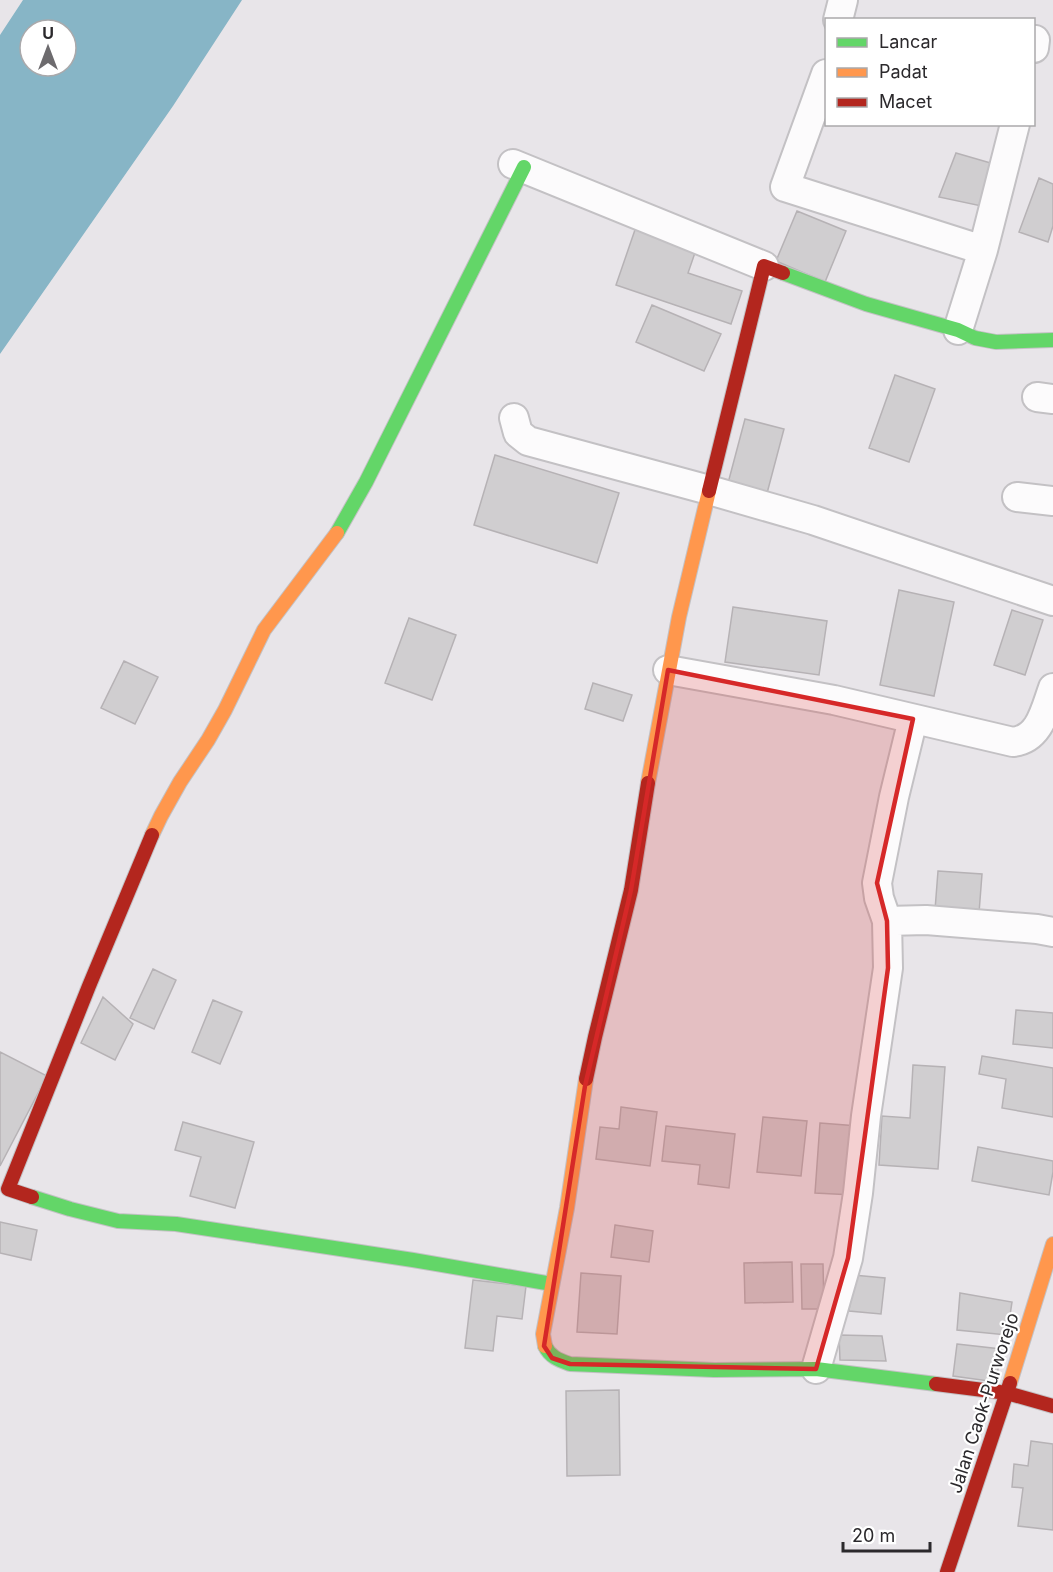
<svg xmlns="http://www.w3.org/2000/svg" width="1053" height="1572" viewBox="0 0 1053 1572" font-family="Inter,sans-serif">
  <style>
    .water { fill: #87b5c6; fill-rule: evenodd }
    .building { fill: #d0ced0; stroke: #b6b2b5; stroke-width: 1.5 }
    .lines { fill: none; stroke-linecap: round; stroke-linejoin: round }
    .street-casing { stroke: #c3c1c4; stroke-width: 32 }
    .fast-casing { stroke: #c3c1c4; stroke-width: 16 }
    .slow-casing { stroke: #c3c1c4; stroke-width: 16 }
    .jam-casing { stroke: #c3c1c4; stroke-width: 16 }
    .street { stroke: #fcfbfc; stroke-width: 28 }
    .fast { stroke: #63d668; stroke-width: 14 }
    .slow { stroke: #ff974d; stroke-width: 14 }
    .jam { stroke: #b3261e; stroke-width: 14 }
    .marked { fill: #d62828; fill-opacity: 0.2; stroke: #d62828; stroke-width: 4.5; stroke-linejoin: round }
    .labels { text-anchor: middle; stroke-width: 4.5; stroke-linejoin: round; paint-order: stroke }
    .street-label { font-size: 18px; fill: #2b292c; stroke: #fff }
  </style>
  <rect width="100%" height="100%" fill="#e8e5e9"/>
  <path class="water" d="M23,0h219l-69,106 -173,248v-319zM30,30h36v36h-36z"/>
  <path class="building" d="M956,153l45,13 -15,41 -47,-10z
    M1039,178l14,6v42l-5,16 -29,-10z
    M797,211l49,20 -21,51 -49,-21z
    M637,224l61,20 -10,29 54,18 -11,33 -115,-39z
    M652,305l69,29 -17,37 -68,-29z
    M895,375l40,14 -26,73 -40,-14z
    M745,419l39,10 -18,68 -39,-10z
    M495,455l124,38 -22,70 -123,-38z
    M899,590l55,12 -20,94 -54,-11z
    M733,607l94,14 -8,54 -94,-13z
    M1012,610l31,10 -18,55 -31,-10z
    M409,618l47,17 -24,65 -47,-17z
    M124,661l34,16 -23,47 -34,-16z
    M593,683l39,12 -9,26 -38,-12z
    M938,871l44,3 -3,39 -44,-3z
    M153,969l23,11 -22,49 -24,-11z
    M103,997l30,27 -18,36 -34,-17z
    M213,1000l29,12 -22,52 -28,-12z
    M1016,1010l37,3v35l-40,-4z
    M0,1052l47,24 -47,90z
    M982,1056l71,12v49l-51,-9 4,-29 -27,-5z
    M913,1065l32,2 -7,102 -59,-4 3,-49 28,2z
    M621,1107l36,5 -7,54 -54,-7 4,-32 19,2z
    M763,1117l44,4 -6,55 -44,-4z
    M183,1122l71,20 -19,66 -45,-12 11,-39 -26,-7z
    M820,1123l38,3 -5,69 -38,-2z
    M666,1126l69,8 -6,54 -31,-4 2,-19 -38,-4z
    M978,1147l75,14v11l-4,23 -77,-14z
    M0,1222l37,8 -6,30 -31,-7z
    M615,1225l38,6 -4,31 -38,-5z
    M792,1262l1,40 -48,1 -1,-40z
    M801,1264h22l1,45h-22z
    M581,1273l40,3 -4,58 -40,-2z
    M853,1275l32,3 -4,36 -32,-3z
    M473,1280l53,6 -4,33 -25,-3 -4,35 -28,-3z
    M960,1293l52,9 -5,33 -50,-5z
    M839,1335l43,1 4,25 -46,-1z
    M957,1344l44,5 -5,33 -43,-6z
    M619,1390l1,85 -53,1 -1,-85z
    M1031,1441l22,3v86l-35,-4 5,-38 -11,-1 2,-23 14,2z"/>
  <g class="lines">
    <g class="street-casing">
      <path id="street" d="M838,20l5,-20
        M1034,48l1,-8
        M826,74l-41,113 198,63
        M513,164l251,102
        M958,330l25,-80 32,-126
        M1037,397l16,2
        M514,418l4,15 10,8 181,49 104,30 240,81
        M1017,497l36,4
        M668,670l166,30 179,42c27,-3 32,-32 40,-54
        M887,921l39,-1 111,9 16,3
        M816,1369l32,-111 10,-65 8,-77 22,-148 -1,-47 -8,-23 -2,-15 17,-86 19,-78"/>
    </g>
    <g class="fast-casing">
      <path id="fast" d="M783,273l83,31 92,26 17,8 21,4 57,-2
        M337,533l29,-51 158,-315
        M32,1197l38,12 48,12 58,3 237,36 139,24
        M545,1346c5,11 14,14 25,18l144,6 102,-1 120,15"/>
    </g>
    <g class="slow-casing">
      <path id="slow" d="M648,783l31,-166 30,-126
        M152,835l9,-19 19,-34 28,-42 17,-30 39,-80 73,-97
        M545,1346l-2,-12 24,-126 19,-129
        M1010,1383l43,-139"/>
    </g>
    <g class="jam-casing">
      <path id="jam" d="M709,491l55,-225 19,7
        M586,1079l9,-42 36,-147 17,-107
        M32,1197l-24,-8 81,-203 63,-151
        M936,1384l71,9 46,13
        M947,1572l63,-189"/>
    </g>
    <use href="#street" class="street"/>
    <use href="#fast" class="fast"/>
    <use href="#slow" class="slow"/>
    <use href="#jam" class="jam"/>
  </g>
  <path class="marked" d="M668,670l245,49 -36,164 10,38 1,47 -40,290 -32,111 -246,-5 -18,-6 -8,-12 41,-260 46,-196z"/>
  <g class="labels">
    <g class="street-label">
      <text transform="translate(984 1403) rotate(-72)" y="6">Jalan Caok-Purworejo</text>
    </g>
  </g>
  <rect x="825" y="18" width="210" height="108" fill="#ffffff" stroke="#aaa9ab" stroke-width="1.5"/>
  <rect x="837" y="38" width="30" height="9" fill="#63d668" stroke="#aaa9ab" stroke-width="1.5"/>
  <text x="879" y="48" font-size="18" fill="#2b292c">Lancar</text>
  <rect x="837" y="68" width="30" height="9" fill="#ff974d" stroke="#aaa9ab" stroke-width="1.5"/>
  <text x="879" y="78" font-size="18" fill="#2b292c">Padat</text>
  <rect x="837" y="98" width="30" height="9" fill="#b3261e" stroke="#aaa9ab" stroke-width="1.5"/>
  <text x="879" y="108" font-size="18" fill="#2b292c">Macet</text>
  <g transform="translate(48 48)"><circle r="28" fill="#ffffff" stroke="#aaa9ab" stroke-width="1.5"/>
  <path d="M0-4.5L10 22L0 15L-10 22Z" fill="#6d6b6e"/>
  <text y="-9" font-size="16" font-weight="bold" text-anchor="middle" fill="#2b292c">U</text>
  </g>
  <path d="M843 1542v9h87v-9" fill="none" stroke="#2b292c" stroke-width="3"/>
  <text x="852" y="1542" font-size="18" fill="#2b292c" stroke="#ffffff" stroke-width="4.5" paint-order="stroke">20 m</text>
</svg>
